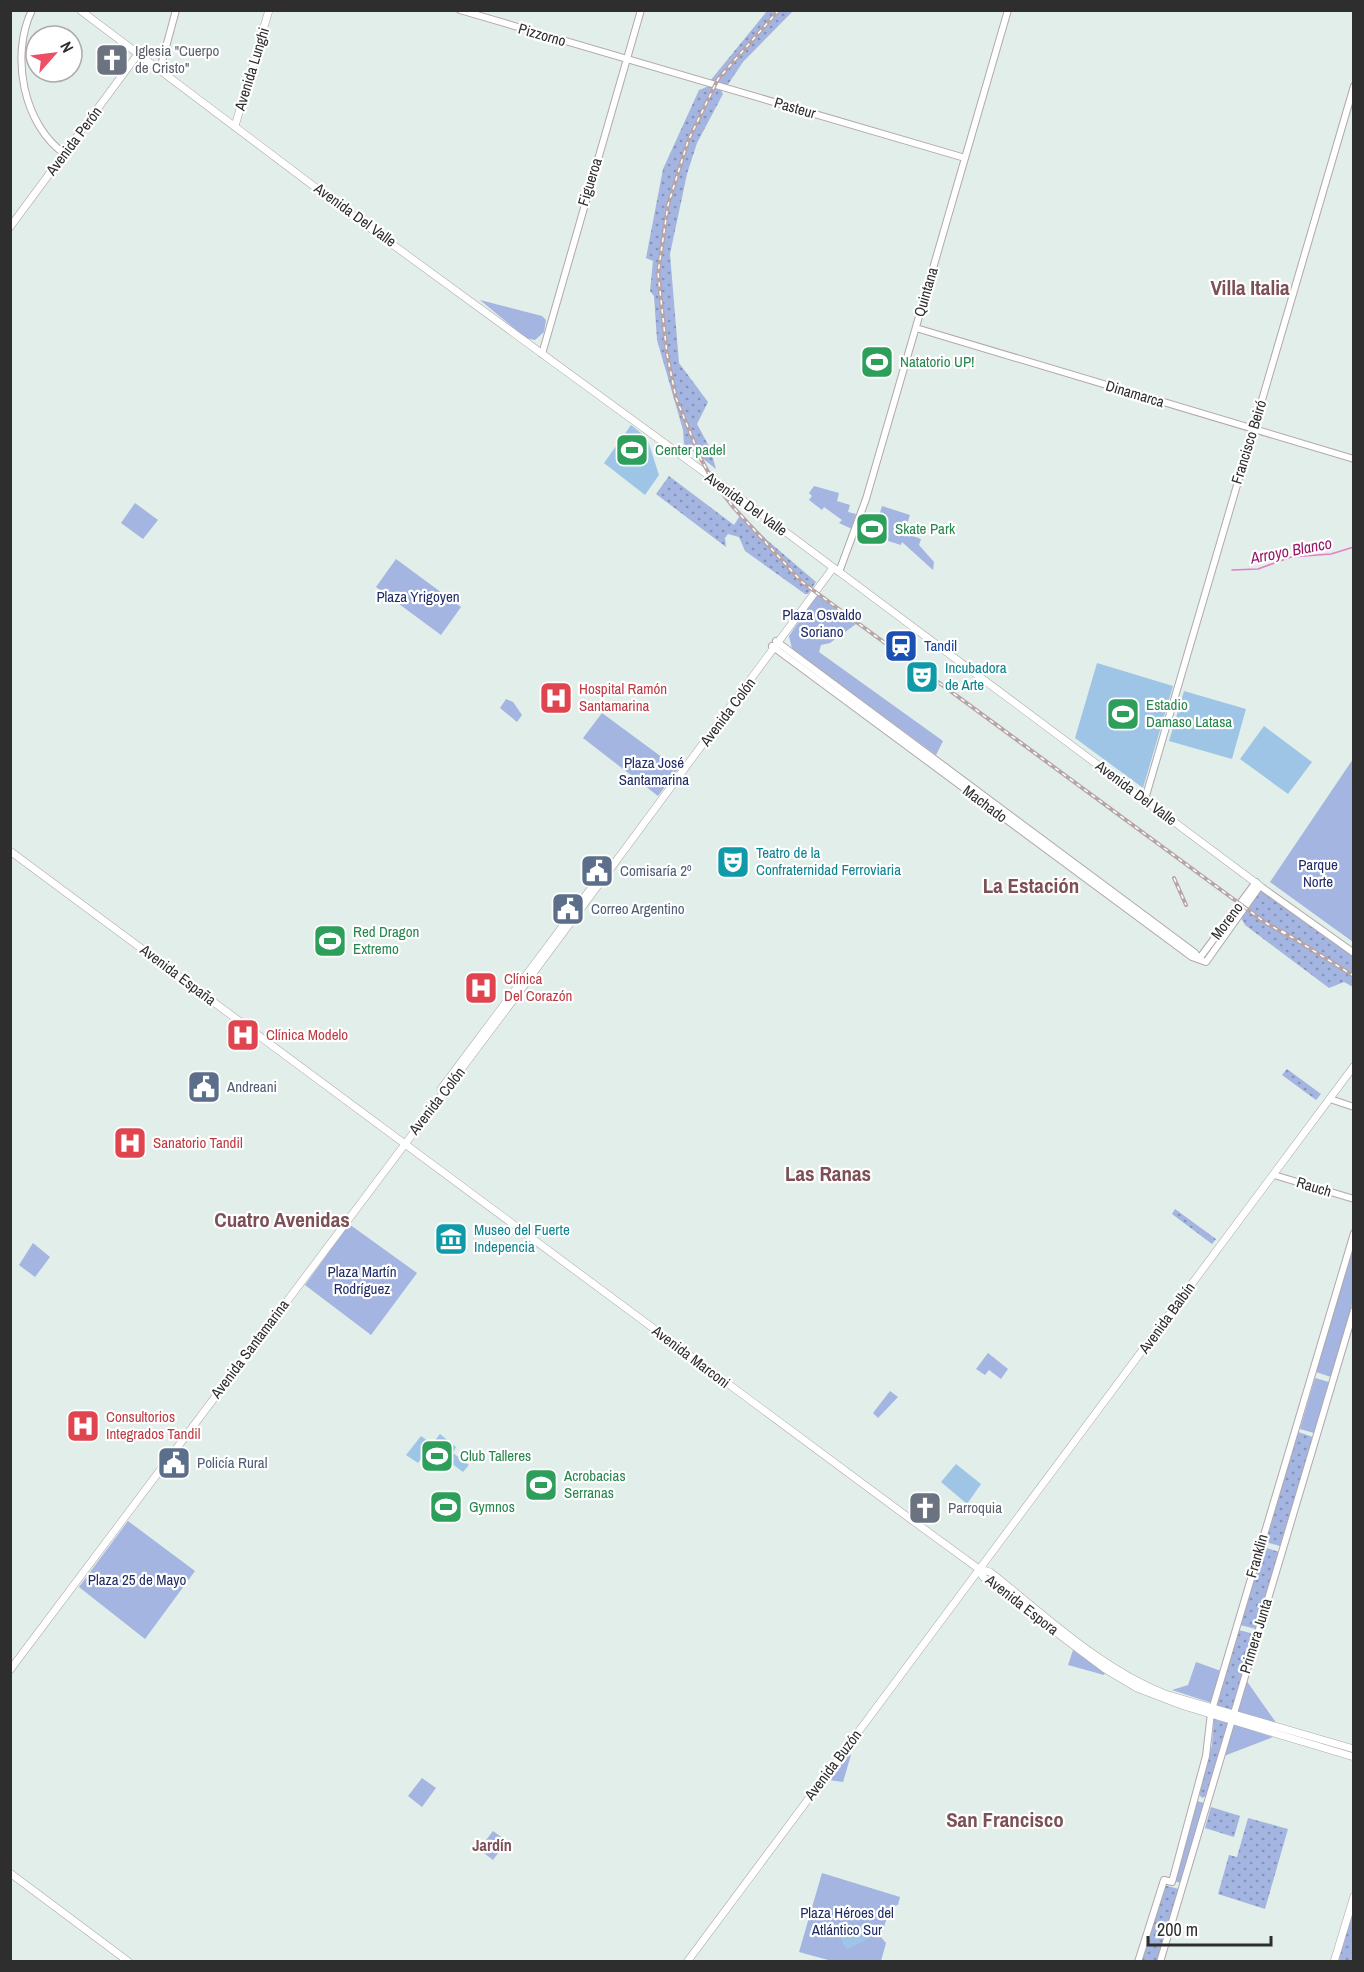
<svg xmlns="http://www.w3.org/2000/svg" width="1364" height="1972" viewBox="0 0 1364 1972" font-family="'Archivo Narrow',sans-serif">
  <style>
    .grass { fill: url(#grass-dots) }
    .park { fill: #a3b5e0 }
    .pitch { fill: #9fc5e6 }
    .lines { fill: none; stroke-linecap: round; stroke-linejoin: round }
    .stream { stroke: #e77dc6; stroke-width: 1.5 }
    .tertiary-casing { stroke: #b2a8a9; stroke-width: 8 }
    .secondary-casing { stroke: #b2a8a9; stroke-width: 8 }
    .tertiary { stroke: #fff; stroke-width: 6 }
    .secondary { stroke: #fff; stroke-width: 7 }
    .rail-casing { stroke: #b6a4a6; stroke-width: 4 }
    .rail { stroke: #fff; stroke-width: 1.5; stroke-dasharray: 4.5; stroke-linecap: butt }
    .labels { text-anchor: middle; stroke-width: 4.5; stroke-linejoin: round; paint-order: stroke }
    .street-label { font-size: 15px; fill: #2e2e2e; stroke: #fff }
    .worship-label { font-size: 15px; fill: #5b616d; stroke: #fff; text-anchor: start }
    .leisure-label { font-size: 15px; fill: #27864d; stroke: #fff; text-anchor: start }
    .park-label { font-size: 15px; fill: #212c67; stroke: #fff }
    .transit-label { font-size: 15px; fill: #164399; stroke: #fff; text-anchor: start }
    .culture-label { font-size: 15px; fill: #0d838f; stroke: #fff; text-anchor: start }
    .health-label { font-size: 15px; fill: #be3a42; stroke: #fff; text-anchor: start }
    .service-label { font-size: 15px; fill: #4e5e75; stroke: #fff; text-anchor: start }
    .water-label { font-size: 16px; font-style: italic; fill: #971866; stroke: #fff }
    .neighbourhood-label { font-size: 16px; font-weight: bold; fill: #7c5056; stroke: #fff }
    .district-label { font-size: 21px; font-weight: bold; fill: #7c5056; stroke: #fff }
  </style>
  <defs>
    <pattern id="grass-dots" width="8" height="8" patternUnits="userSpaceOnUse" patternTransform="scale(1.5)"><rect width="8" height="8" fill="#a3b5e0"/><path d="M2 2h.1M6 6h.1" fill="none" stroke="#8594b6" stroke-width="1.8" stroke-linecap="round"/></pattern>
  </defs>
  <rect width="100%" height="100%" fill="#e2eee9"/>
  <path class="grass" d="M767,11h26l-50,51 -16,24 -17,-5z
    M709,86l12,4 2,4 -26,49 -10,31 -17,80 9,109 29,39 -11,22 13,24 6,21 -32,-25 -1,-14 -26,-90 -3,-44 -4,-5 3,-30 -7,-3 17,-89 36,-79z
    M669,476l65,49 7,-11 26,26 49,42 -8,12h-3l-60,-43 -6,-14 -11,-3 -3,4 1,9 -70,-53z
    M1261,888l92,68v31l-9,-5 -15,6 -84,-63 -4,-7z
    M1287,1069l34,25 -5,6 -34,-25z
    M1175,1209l41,30 -4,5 -40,-30z
    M1298,1432l15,5 -33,109 -14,-4z
    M1264,1547l15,5 -23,77 -16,-4z
    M1239,1630l15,4 -22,76 -15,-4z
    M1214,1719l14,4 -22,73 -4,2 -3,-4 13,-49z
    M1211,1807l29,9 -6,21 -29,-9z
    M1248,1818l40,11 -23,80 -47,-15 11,-39 8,2z
    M1164,1885l15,4 -21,72 -16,1z
    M1353,1900v61h-17z"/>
  <path class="park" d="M480,300l62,16 4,4 -2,12 -9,8 -9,-2z
    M814,486l25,7 -2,8 13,4 -2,7 8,2 -4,15 -13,-6 3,-3 -18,-13 -2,3 -13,-10 3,-4 -3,-3z
    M135,503l23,17 -15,19 -22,-16z
    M882,506l28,9 -6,18 17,6 -2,6 15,17 -1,8 -31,-28 -1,3 -42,-13 4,-13 14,4z
    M396,559l65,48 -20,28 -65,-48z
    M817,595l39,29 -26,19 -9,2 -2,7 124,89 -7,14 -144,-106 -3,-13z
    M506,699l7,3 9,13 -5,7 -17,-14z
    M602,713l76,56 -20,27 -75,-58z
    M1353,759v183l-83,-60z
    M349,1224l68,49 -46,62 -66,-50z
    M33,1243l17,14 -15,20 -16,-12z
    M1353,1244v57l-22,76 -15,-5z
    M988,1353l20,16 -7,10 -12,-9 -4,5 -9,-6z
    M1315,1378l14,4 -15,51 -14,-4z
    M890,1391l8,6 -20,21 -5,-5z
    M128,1521l67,50 -50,68 -66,-52z
    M1073,1650l32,23 -1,2 -36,-10z
    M1196,1662l25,9 -9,32 -40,-13 16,-5z
    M1246,1680l31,44 -40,-12z
    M1233,1724l40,13 -49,19z
    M848,1754l3,1 -8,27 -14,-2z
    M422,1778l14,10 -14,19 -14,-11z
    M1197,1801l7,2 -23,80 -7,-2z
    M493,1831l14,10 -14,19 -14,-11z
    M822,1873l78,24 -2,8 -8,2 -9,30 5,6 -5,18h-49l-33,-9z"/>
  <path class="pitch" d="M631,425l16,13 12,37 -14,20 -41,-32z
    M1097,663l76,23 -30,102 -68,-50z
    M1184,691l62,18 -14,50 -63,-18z
    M1264,726l48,36 -24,32 -48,-35z
    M440,1434l16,13 -3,6 16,12 -6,7 -16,-12 -9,12 -17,-13 -3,4 -12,-8 15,-19 11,8z
    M956,1464l25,20 -14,20 -26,-22z
    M864,1923l7,14 -24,13 -8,-14z"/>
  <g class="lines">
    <path class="stream" d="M1232,570l26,-1 33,-12 40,-3 23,-7"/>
    <g class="tertiary-casing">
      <path id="tertiary" d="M32,10c-22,45 -9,115 33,144
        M460,10l505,148
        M160,69l16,-59
        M916,328l438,131
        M542,354l99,-344
        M839,572l27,-73 142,-489
        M776,641l360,268 59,44 4,6
        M772,646l420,311 14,5 54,-76 94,67
        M1145,799l209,-713
        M1199,959l57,-77
        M1330,1099l24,8
        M1274,1175l80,24
        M1138,1962l26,-82 8,2 34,-126 5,-43 143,-480
        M1160,1962l194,-652"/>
    </g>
    <g class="secondary-casing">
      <path id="secondary" d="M80,10l264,199 423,309 493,368
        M235,126l34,-116
        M10,227l128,-173
        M10,851l895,664 74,54 11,3c55,43 109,96 175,122l189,55
        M441,1089l151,-202
        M979,1569l4,8 122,92 32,19 47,18 170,51
        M10,1670l501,-667 322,-435
        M10,1873l119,89
        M687,1962l667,-896
        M1334,1962l20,-66"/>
    </g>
    <use href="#tertiary" class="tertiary"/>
    <use href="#secondary" class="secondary"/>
    <g class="rail-casing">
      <path id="rail" d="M779,10l-61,69 -30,62 -20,64 -10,68 9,81 9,44 25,61 12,22 21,27 68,74 464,341 21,12
        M1174,878l12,27
        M1282,931l72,45"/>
    </g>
    <use href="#rail" class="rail"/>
  </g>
  <defs>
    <g id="church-square" transform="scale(1.725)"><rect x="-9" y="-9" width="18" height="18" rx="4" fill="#6b7280" stroke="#fff"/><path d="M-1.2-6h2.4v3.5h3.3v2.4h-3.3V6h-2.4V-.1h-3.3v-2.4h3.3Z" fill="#fff"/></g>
    <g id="stadium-square" transform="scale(1.725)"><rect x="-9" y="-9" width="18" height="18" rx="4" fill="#2e9e5b" stroke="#fff"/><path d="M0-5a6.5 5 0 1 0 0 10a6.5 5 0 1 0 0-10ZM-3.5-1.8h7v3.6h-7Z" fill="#fff"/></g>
    <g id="station-square" transform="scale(1.725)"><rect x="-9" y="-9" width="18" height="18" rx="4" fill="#1a4fb4" stroke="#fff"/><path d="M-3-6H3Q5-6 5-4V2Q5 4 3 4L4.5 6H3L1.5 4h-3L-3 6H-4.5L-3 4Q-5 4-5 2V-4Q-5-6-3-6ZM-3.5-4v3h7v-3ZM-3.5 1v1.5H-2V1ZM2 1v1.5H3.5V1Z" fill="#fff"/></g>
    <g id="theatre-square" transform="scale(1.725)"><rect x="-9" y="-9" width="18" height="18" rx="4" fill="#0f9aa8" stroke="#fff"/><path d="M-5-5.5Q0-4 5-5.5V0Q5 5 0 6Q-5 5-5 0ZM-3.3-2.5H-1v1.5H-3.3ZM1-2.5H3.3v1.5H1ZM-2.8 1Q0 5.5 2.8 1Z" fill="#fff"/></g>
    <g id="hospital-square" transform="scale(1.725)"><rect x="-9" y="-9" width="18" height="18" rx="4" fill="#e0444e" stroke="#fff"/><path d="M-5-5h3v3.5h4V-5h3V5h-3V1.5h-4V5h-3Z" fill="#fff"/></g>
    <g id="civic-square" transform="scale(1.725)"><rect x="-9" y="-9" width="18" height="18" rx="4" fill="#5c6f8a" stroke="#fff"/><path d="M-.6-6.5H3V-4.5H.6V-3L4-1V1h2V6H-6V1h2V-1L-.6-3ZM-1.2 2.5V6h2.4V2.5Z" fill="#fff"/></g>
    <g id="museum-square" transform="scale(1.725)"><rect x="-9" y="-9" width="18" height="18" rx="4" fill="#0f9aa8" stroke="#fff"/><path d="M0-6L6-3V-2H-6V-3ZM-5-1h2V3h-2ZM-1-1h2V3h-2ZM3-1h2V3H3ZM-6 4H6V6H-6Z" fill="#fff"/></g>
  </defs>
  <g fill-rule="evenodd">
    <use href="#church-square" x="112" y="60"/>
    <use href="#stadium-square" x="877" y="362"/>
    <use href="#stadium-square" x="632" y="450"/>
    <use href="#stadium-square" x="872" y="529"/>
    <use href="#station-square" x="901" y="646"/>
    <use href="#theatre-square" x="922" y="677"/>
    <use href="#hospital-square" x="556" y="698"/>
    <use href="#stadium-square" x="1123" y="714"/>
    <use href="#theatre-square" x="733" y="862"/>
    <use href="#civic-square" x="597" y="871"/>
    <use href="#civic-square" x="568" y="909"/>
    <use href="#stadium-square" x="330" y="941"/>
    <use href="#hospital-square" x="481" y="988"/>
    <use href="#hospital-square" x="243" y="1035"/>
    <use href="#civic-square" x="204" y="1087"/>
    <use href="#hospital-square" x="130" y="1143"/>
    <use href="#museum-square" x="451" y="1239"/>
    <use href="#hospital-square" x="83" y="1426"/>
    <use href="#stadium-square" x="437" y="1456"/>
    <use href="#civic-square" x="174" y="1463"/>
    <use href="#stadium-square" x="541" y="1485"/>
    <use href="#stadium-square" x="446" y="1507"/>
    <use href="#church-square" x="925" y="1508"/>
  </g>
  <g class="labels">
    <g class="street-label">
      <text transform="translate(542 35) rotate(16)" y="5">Pizzorno</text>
      <text transform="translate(252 69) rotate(-73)" y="5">Avenida Lunghi</text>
      <text transform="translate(795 108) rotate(16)" y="5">Pasteur</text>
      <text transform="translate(74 141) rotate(-53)" y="5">Avenida Perón</text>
      <text transform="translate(590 182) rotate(-73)" y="5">Figueroa</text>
      <text transform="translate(355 215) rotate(36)" y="5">Avenida Del Valle</text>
      <text transform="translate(926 292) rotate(-74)" y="5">Quintana</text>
      <text transform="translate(1135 394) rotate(17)" y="5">Dinamarca</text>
      <text transform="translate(1249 442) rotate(-73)" y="5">Francisco Beiró</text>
      <text transform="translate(746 504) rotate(36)" y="5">Avenida Del Valle</text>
      <text transform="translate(728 712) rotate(-53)" y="5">Avenida Colón</text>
      <text transform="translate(1136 793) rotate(37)" y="5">Avenida Del Valle</text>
      <text transform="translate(985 804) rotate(37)" y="5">Machado</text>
      <text transform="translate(1227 921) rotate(-53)" y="5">Moreno</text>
      <text transform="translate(178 975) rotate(37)" y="5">Avenida España</text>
      <text transform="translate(437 1101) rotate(-52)" y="5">Avenida Colón</text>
      <text transform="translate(1314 1187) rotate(17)" y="5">Rauch</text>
      <text transform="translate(1167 1318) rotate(-54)" y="5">Avenida Balbín</text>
      <text transform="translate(250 1349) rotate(-53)" y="5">Avenida Santamarina</text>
      <text transform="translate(691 1357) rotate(37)" y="5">Avenida Marconi</text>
      <text transform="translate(1257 1556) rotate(-74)" y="5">Franklin</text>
      <text transform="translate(1022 1605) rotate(38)" y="5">Avenida Espora</text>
      <text transform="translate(1256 1636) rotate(-73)" y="5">Primera Junta</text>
      <text transform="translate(833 1765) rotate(-53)" y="5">Avenida Buzón</text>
    </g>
    <g class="worship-label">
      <text x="135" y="56">Iglesia "Cuerpo<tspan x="135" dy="17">de Cristo"</tspan></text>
      <text x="948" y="1513">Parroquia</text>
    </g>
    <g class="leisure-label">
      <text x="900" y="367">Natatorio UP!</text>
      <text x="655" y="455">Center padel</text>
      <text x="895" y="534">Skate Park</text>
      <text x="1146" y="710">Estadio<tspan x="1146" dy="17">Damaso Latasa</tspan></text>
      <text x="353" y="937">Red Dragon<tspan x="353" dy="17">Extremo</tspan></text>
      <text x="460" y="1461">Club Talleres</text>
      <text x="564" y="1481">Acrobacias<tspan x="564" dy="17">Serranas</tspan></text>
      <text x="469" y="1512">Gymnos</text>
    </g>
    <g class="park-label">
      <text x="418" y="602">Plaza Yrigoyen</text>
      <text x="822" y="620">Plaza Osvaldo<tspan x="822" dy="17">Soriano</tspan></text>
      <text x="654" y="768">Plaza José<tspan x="654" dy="17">Santamarina</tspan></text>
      <text x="1318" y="870">Parque<tspan x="1318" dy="17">Norte</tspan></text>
      <text x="362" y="1277">Plaza Martín<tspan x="362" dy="17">Rodríguez</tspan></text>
      <text x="137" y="1585">Plaza 25 de Mayo</text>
      <text x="847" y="1918">Plaza Héroes del<tspan x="847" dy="17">Atlántico Sur</tspan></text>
    </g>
    <g class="transit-label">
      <text x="924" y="651">Tandil</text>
    </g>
    <g class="culture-label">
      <text x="945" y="673">Incubadora<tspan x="945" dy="17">de Arte</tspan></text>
      <text x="756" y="858">Teatro de la<tspan x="756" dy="17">Confraternidad Ferroviaria</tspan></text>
      <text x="474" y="1235">Museo del Fuerte<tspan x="474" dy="17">Indepencia</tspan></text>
    </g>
    <g class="health-label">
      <text x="579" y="694">Hospital Ramón<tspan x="579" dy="17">Santamarina</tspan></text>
      <text x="504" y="984">Clínica<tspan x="504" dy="17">Del Corazón</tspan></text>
      <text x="266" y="1040">Clínica Modelo</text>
      <text x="153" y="1148">Sanatorio Tandil</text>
      <text x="106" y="1422">Consultorios<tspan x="106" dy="17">Integrados Tandil</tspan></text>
    </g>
    <g class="service-label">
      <text x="620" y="876">Comisaría 2º</text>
      <text x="591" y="914">Correo Argentino</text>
      <text x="227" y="1092">Andreani</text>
      <text x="197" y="1468">Policía Rural</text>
    </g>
    <g class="water-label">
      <text transform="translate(1291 550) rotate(-11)" y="6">Arroyo Blanco</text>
    </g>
    <g class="neighbourhood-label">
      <text x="492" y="1851">Jardín</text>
    </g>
    <g class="district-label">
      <text x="1250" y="295">Villa Italia</text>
      <text x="1031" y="893">La Estación</text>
      <text x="828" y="1181">Las Ranas</text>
      <text x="282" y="1227">Cuatro Avenidas</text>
      <text x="1005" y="1827">San Francisco</text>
    </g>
  </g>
  <rect width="1364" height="1972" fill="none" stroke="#2e2e2e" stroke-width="24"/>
  <g transform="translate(54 54) rotate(62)"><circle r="28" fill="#ffffff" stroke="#ababab" stroke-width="1.5"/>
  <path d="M0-4.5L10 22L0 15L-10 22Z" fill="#ee4f65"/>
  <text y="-9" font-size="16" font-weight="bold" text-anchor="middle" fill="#2e2e2e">N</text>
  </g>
  <path d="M1148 1936v9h123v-9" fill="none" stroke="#2e2e2e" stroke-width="3"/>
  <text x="1157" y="1936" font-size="18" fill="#2e2e2e" stroke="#ffffff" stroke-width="4.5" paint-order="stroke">200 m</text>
</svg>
